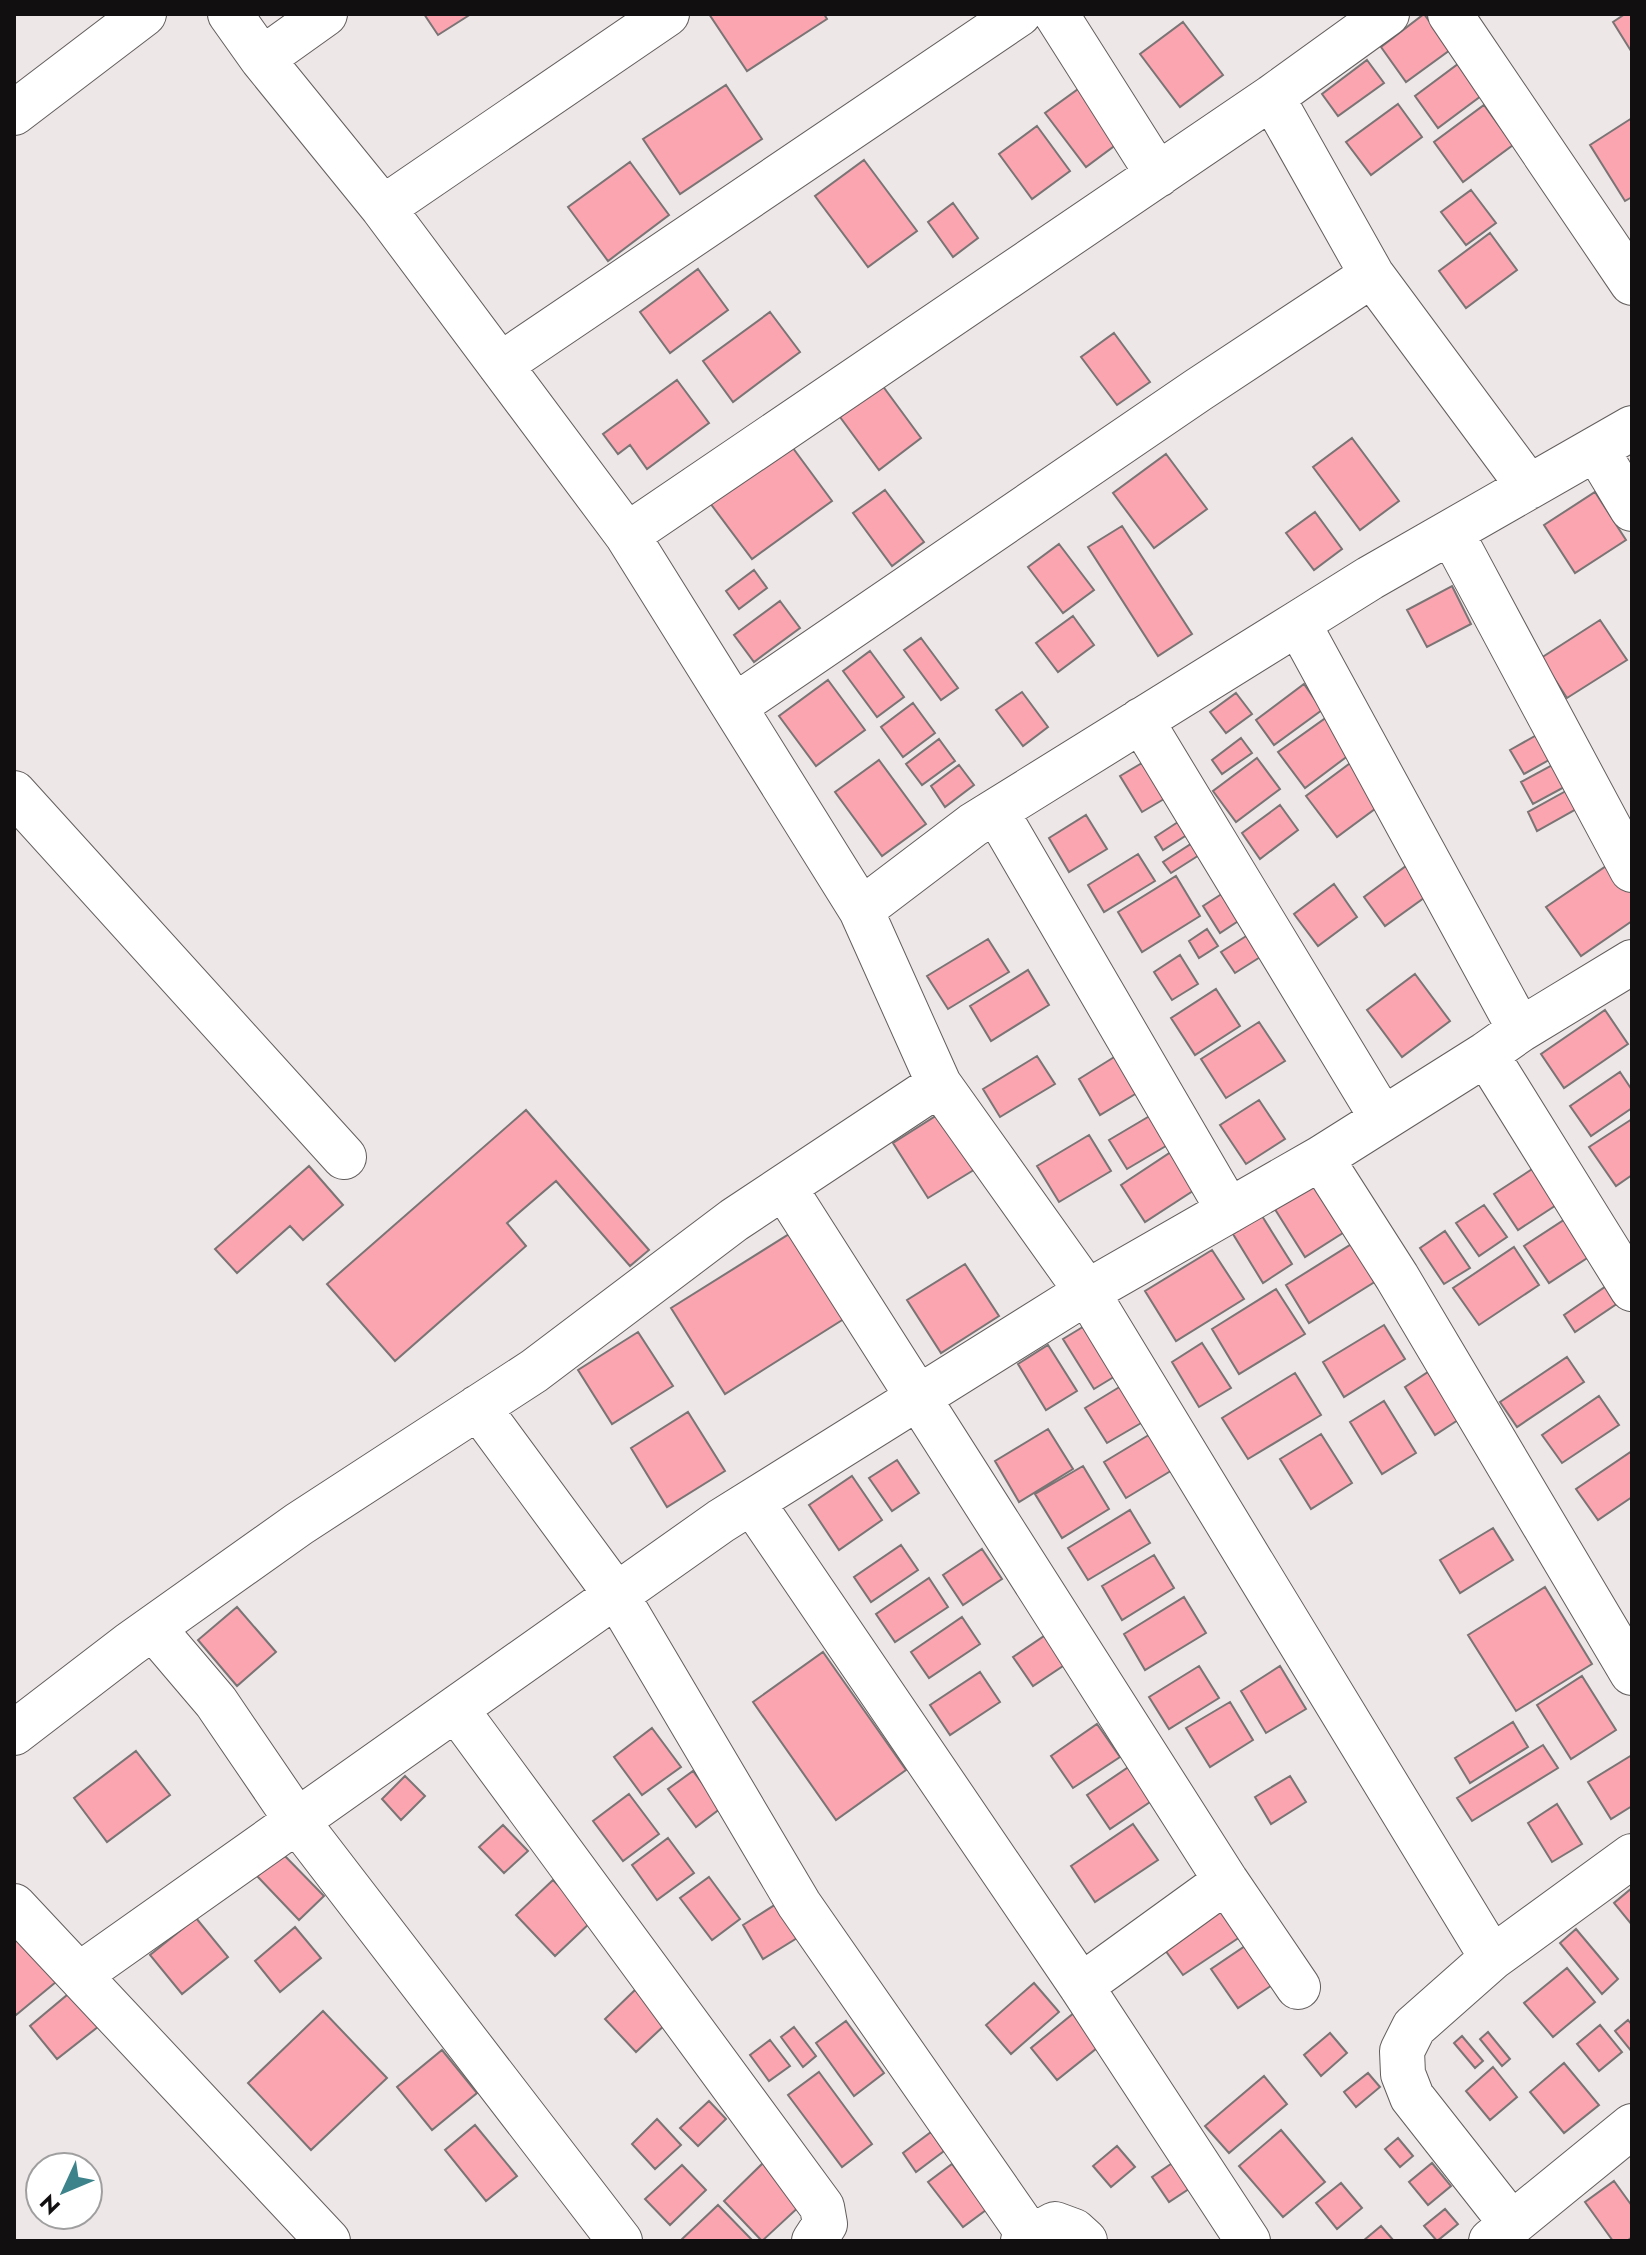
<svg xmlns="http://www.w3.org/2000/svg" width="1646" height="2255" viewBox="0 0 1646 2255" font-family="Jost,sans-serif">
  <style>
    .building { fill: #fba5b1; stroke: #7a7475; stroke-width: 2 }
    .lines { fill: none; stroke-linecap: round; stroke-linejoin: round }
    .minor-casing { stroke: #635e5e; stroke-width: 46 }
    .minor { stroke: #fff; stroke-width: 44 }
  </style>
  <rect width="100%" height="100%" fill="#eee7e8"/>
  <path class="building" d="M424,14h47l-33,21z
    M709,14h115l3,5 -80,52z
    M1424,14l26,36 -44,32 -25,-35z
    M1625,14h7l-1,37 -18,-29z
    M1183,22l40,53 -43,32 -40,-53z
    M1466,58l23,32 -51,38 -23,-32z
    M1367,60l17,23 -46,33 -16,-22z
    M726,85l36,54 -82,55 -37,-55z
    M1081,87l40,54 -35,26 -41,-54z
    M1398,104l24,33 -51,38 -25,-33z
    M1484,105l29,40 -50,37 -29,-40z
    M1632,118v79l-7,4 -35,-56z
    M1037,126l33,45 -38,28 -33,-45z
    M864,160l53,71 -49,36 -53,-71z
    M630,162l39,53 -61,46 -40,-54z
    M1471,190l25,33 -30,22 -25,-33z
    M953,203l25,35 -25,19 -25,-35z
    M1490,233l27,37 -51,38 -27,-37z
    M698,269l30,41 -58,43 -30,-41z
    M770,312l30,40 -67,50 -30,-41z
    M1114,333l36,49 -33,23 -36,-48z
    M677,380l32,43 -62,46 -17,-24 -12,9 -15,-20z
    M882,385l39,53 -42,32 -39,-53z
    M1352,438l47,63 -39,29 -47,-63z
    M787,440l45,61 -80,58 -45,-60z
    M1166,454l41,55 -53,39 -41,-55z
    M885,490l39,52 -32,24 -39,-53z
    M1595,492l31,48 -51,33 -31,-48z
    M1315,512l27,37 -28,21 -28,-37z
    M1122,526l70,108 -34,22 -70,-109z
    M1059,544l35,46 -31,23 -35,-46z
    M754,570l13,18 -28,21 -13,-18z
    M1452,586l19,38 -44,23 -20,-37z
    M780,601l20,27 -46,34 -20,-27z
    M1073,616l21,29 -36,27 -22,-29z
    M1600,620l27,40 -60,38 -26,-40z
    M921,638l37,50 -17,12 -37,-50z
    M870,651l34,46 -27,20 -34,-46z
    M828,680l37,50 -49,36 -37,-50z
    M1304,684l18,26 -48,35 -18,-25z
    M1022,692l26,35 -25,19 -27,-36z
    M1236,693l16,21 -26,19 -16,-21z
    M913,703l22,30 -32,24 -22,-30z
    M1327,717l26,35 -48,36 -27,-36z
    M1542,732l14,24 -32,18 -14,-24z
    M1241,738l11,15 -30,21 -10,-14z
    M939,739l16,22 -33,24 -16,-21z
    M1569,756l12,22 -48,26 -12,-22z
    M1257,758l23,31 -44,33 -23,-31z
    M1357,758l30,42 -50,37 -31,-41z
    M879,760l47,64 -44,32 -47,-64z
    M1142,763l22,36 -22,13 -22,-36z
    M959,765l15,20 -29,22 -14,-21z
    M1584,781l10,18 -57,32 -9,-19z
    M1280,805l18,25 -38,29 -18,-26z
    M1086,815l21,34 -38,23 -20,-34z
    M1181,820l9,13 -27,17 -8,-13z
    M1197,840l7,12 -33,21 -8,-11z
    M1138,854l17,27 -51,31 -16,-27z
    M1615,860l17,24v37l-51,35 -35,-49z
    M1406,866l22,29 -43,31 -21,-29z
    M1176,876l24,40 -58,36 -24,-40z
    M1334,884l23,33 -39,29 -24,-32z
    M1234,886l18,26 -32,21 -17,-27z
    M1207,929l11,17 -19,12 -10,-17z
    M1251,933l14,21 -30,19 -14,-21z
    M988,939l21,33 -61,37 -21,-33z
    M1180,955l18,29 -26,16 -18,-28z
    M1028,970l21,35 -58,36 -21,-35z
    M1415,974l35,47 -48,36 -35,-47z
    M1216,989l24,37 -45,29 -24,-37z
    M1605,1010l23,34 -64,44 -23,-34z
    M1259,1022l26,39 -59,37 -25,-39z
    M1119,1054l23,36 -42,25 -21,-36z
    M1037,1056l18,28 -55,33 -17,-28z
    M1620,1072l12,18v18l-41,28 -21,-30z
    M1259,1100l26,39 -39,25 -26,-39z
    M526,1110l123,140 -19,16 -74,-85 -49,42 19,23 -131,115 -68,-77z
    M942,1112l35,56 -49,30 -35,-55z
    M1153,1114l18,29 -44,26 -18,-29z
    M1632,1119v56l-16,11 -27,-39z
    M1089,1135l22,36 -52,31 -22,-36z
    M1174,1150l25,37 -54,35 -24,-37z
    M1543,1162l24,36 -49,32 -24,-36z
    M309,1166l34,39 -40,35 -13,-14 -53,47 -22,-24z
    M1312,1177l34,54 -41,26 -34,-54z
    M1484,1205l23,32 -28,19 -23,-33z
    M1573,1214l25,37 -49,32 -25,-37z
    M1262,1216l30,48 -29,19 -30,-49z
    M794,1231l53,86 -122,77 -54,-86z
    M1445,1231l25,37 -26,16 -24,-36z
    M1358,1240l23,38 -72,45 -23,-38z
    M1514,1247l25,38 -60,40 -26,-37z
    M1212,1250l32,49 -68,42 -31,-50z
    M965,1264l34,52 -58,37 -34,-53z
    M1615,1280l12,17 -52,35 -11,-17z
    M1276,1289l29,45 -66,40 -27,-45z
    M1086,1325l31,50 -23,14 -31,-50z
    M1384,1325l21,34 -61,38 -21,-35z
    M638,1332l35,54 -61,38 -34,-54z
    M1202,1343l29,45 -32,19 -27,-45z
    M1048,1345l29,46 -31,19 -28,-46z
    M1567,1357l17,25 -67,45 -17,-25z
    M1428,1372l30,48 -23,15 -30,-48z
    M1295,1373l26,42 -73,44 -26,-41z
    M1126,1383l22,36 -41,24 -22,-35z
    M1599,1396l20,29 -57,38 -20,-28z
    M1384,1401l32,52 -34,21 -32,-52z
    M688,1412l37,59 -58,36 -36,-59z
    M1048,1429l25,40 -54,33 -24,-41z
    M1152,1433l22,36 -48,29 -22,-36z
    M1321,1434l31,49 -41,26 -31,-50z
    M1632,1451v46l-34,23 -22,-31z
    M897,1460l22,33 -27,18 -23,-33z
    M1083,1466l26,43 -47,29 -27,-44z
    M852,1476l30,44 -43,30 -30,-45z
    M1130,1510l20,33 -62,37 -20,-32z
    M1493,1528l20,32 -53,33 -20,-33z
    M901,1545l17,25 -47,32 -17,-25z
    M982,1549l20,30 -39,26 -20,-30z
    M1154,1555l20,33 -52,32 -20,-34z
    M929,1578l19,29 -53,35 -19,-28z
    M1545,1587l47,77 -76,47 -48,-76z
    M1184,1597l22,36 -61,37 -21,-36z
    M237,1607l39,45 -39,34 -39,-46z
    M962,1617l18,27 -51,34 -18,-26z
    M1050,1632l19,30 -36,24 -20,-29z
    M823,1652l83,118 -70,50 -83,-118z
    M1199,1666l20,32 -50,31 -20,-32z
    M1280,1666l26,43 -40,24 -25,-42z
    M980,1672l20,30 -50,33 -20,-30z
    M1582,1676l34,54 -45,29 -34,-54z
    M1230,1702l23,38 -43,27 -24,-39z
    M1513,1722l15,25 -58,36 -15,-25z
    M1097,1724l23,33 -47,31 -22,-32z
    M652,1728l29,39 -39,28 -28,-38z
    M1543,1745l15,23 -86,53 -15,-23z
    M136,1751l34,44 -63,47 -33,-44z
    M1632,1755v51l-21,13 -23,-37z
    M1133,1764l23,34 -46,31 -23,-34z
    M693,1771l28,37 -25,19 -28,-38z
    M405,1776l20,20 -24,24 -19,-21z
    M1290,1776l16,26 -35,22 -16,-27z
    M629,1794l30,40 -36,27 -30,-40z
    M1557,1804l25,40 -30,18 -24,-39z
    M1133,1824l25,36 -63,42 -24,-36z
    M503,1825l25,26 -24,22 -25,-26z
    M668,1838l26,35 -37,27 -25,-35z
    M282,1853l42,43 -25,24 -42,-44z
    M709,1877l31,42 -28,21 -32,-42z
    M553,1880l39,41 -37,35 -39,-41z
    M1632,1888v37l-18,-22z
    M1224,1900l22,33 -63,42 -23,-32z
    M781,1901l21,34 -39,24 -20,-34z
    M196,1918l32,39 -46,37 -32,-39z
    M295,1927l26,31 -41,34 -25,-31z
    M1576,1929l42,50 -16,15 -42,-51z
    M14,1931l48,46 -46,38 -2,-3z
    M1257,1938l27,39 -46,31 -27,-39z
    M1567,1968l28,34 -42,35 -29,-34z
    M1034,1983l25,29 -48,42 -25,-29z
    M79,1985l29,34 -51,40 -27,-33z
    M636,1989l32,33 -32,30 -31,-33z
    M1080,2008l27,32 -50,40 -26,-32z
    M323,2011l64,67 -76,72 -63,-67z
    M1628,2020l4,5v27l-17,-21z
    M846,2021l38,52 -30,23 -38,-53z
    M1600,2025l22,27 -23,19 -22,-27z
    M794,2027l22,29 -13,11 -22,-30z
    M1488,2032l22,27 -8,7 -22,-27z
    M1330,2033l17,20 -26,23 -17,-21z
    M1462,2036l21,25 -8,7 -21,-25z
    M770,2040l20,26 -21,15 -19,-26z
    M442,2050l35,43 -45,37 -35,-43z
    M1564,2063l35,42 -35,28 -34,-41z
    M1493,2067l24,30 -27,23 -24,-29z
    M819,2072l53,72 -30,23 -54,-72z
    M1368,2073l12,14 -24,20 -12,-15z
    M1264,2076l23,28 -58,49 -24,-27z
    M709,2101l17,18 -28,27 -18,-18z
    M657,2119l24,26 -26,24 -23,-25z
    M475,2125l42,51 -31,25 -41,-51z
    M1281,2130l44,52 -42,35 -44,-51z
    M931,2132l13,19 -28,21 -13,-19z
    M1398,2138l15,18 -13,11 -15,-18z
    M1117,2146l18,21 -24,20 -18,-21z
    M1184,2155l17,26 -32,21 -17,-25z
    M764,2162l39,41 -41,38 -38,-40z
    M1432,2163l19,23 -23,19 -19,-23z
    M952,2164l34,46 -23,17 -35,-45z
    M682,2165l24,25 -36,35 -25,-26z
    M1614,2181l18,25v31l-5,4h-14l-28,-39z
    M1341,2183l21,25 -25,21 -21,-26z
    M718,2205l35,36h-73z
    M1445,2209l13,15 -21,17 -13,-15z
    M1381,2226l13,15h-31z"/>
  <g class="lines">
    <g class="minor-casing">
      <path id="minor" d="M230,14l32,45 121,149 244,327 234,375 78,174 148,208 405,666
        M1056,14l102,161
        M1450,14l182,269
        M262,59l63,-45
        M1272,97l100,178
        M14,113l130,-99
        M383,208l284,-194
        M500,365l519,-351
        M1596,449l36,60
        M1451,532l181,338
        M627,535l645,-438 115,-83
        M1298,623l222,407
        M735,706l463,-316 174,-115 157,212
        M1141,720l241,398
        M14,793l330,364
        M996,811l233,400
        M861,910l112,-85 325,-202 72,-45 262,-150
        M1486,1054l146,235
        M1321,1158l76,119 235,396
        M784,1187l442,694 72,106
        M478,1407l139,189 182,308 230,331
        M752,1502l329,484 167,255
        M153,1628l63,74 81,119 323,420
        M456,1709l366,498 3,17 -11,17
        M14,1733l116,-89 169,-120 235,-153 200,-151 205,-136
        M14,1906l314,335
        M79,1975l642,-454 366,-229 234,-134 165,-104 34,-24 112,-68
        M1081,1986l145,-105
        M1511,2223l-99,-126 -9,-23 -1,-23 12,-24 78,-69 140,-102
        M1023,2241l32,-17 19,7 11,10
        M1491,2241l141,-115"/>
    </g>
    <use href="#minor" class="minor"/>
  </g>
  <rect width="1646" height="2255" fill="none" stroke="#110f0f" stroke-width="32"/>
  <g transform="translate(64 2191) rotate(226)"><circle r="38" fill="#ffffff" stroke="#a09f9f" stroke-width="2"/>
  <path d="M0-6L14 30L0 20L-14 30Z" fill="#3c838b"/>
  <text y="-12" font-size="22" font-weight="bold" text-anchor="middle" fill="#110f0f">N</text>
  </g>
</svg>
